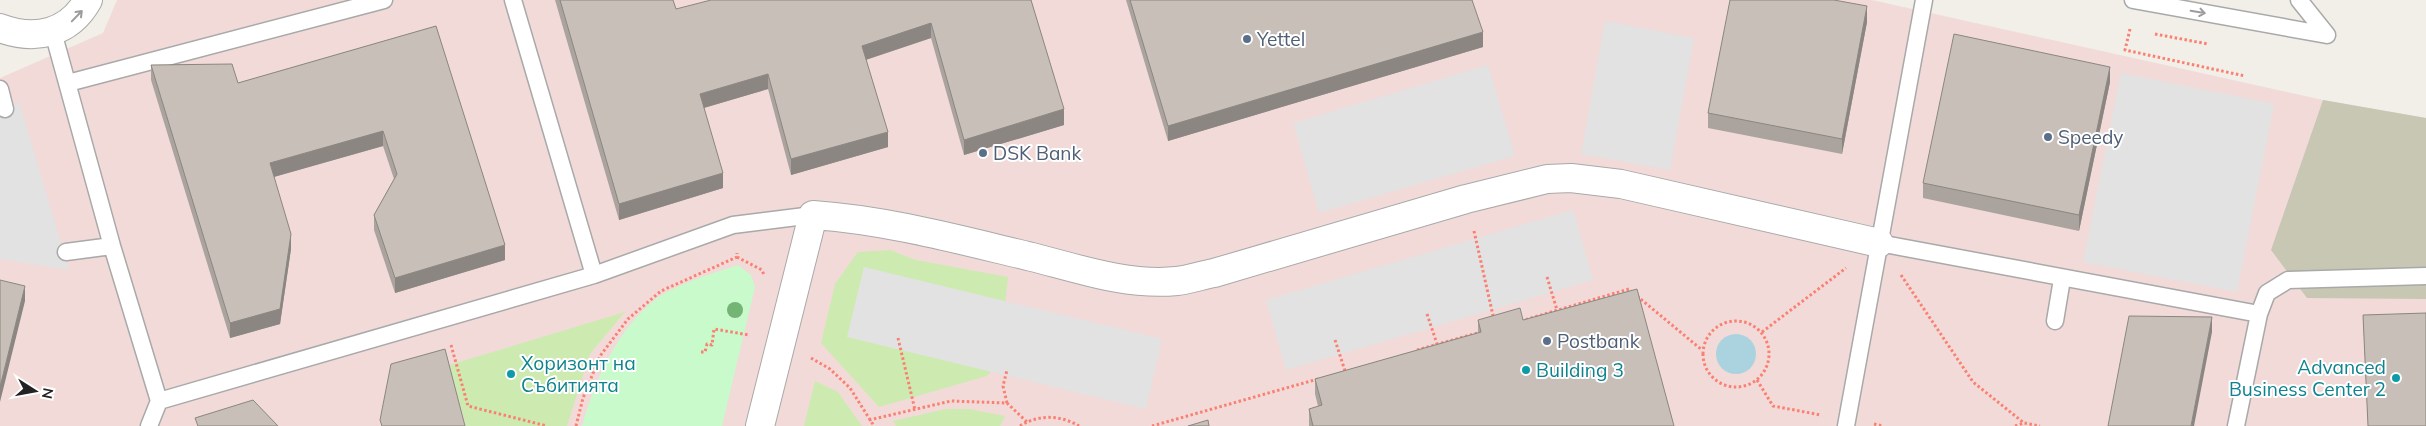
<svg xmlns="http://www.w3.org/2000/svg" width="2426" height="426" viewBox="0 0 2426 426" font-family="Mulish,sans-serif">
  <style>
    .commercial { fill: #f2dad9 }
    .construction { fill: #c7c7b4 }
    .grass { fill: #cdebb0 }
    .park { fill: #c8facc }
    .parking { fill: #e2e2e2 }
    .water { fill: #aad3df }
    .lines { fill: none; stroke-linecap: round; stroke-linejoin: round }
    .lane-casing { stroke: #a9a9a9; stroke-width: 19 }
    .street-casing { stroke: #a9a9a9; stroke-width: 30 }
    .path { stroke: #fa8072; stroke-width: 3; stroke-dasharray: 2.5 2.5; stroke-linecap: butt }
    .lane { stroke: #fff; stroke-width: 16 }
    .street { stroke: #fff; stroke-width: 28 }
    .tree { fill: #74b475 }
    .wall { fill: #aba49e }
    .shaded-wall { fill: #8b8681 }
    .building { fill: #c7bfb8; stroke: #8b8681 }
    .oneway { stroke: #9c9c9c }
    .service-dot { fill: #5c6f8a; stroke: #fff; stroke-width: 2 }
    .culture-dot { fill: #0f9aa8; stroke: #fff; stroke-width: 2 }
    .labels { text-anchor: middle; stroke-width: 4; stroke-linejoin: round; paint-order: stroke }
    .service-label { font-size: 19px; fill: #4e5e75; stroke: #fff; text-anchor: start }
    .culture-label { font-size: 19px; fill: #0d838f; stroke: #fff; text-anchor: start }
  </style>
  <rect width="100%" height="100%" fill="#f2efe9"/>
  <path class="commercial" d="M117,0h1755l451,100 103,18v308h-2426v-348l103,-45z"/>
  <path class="construction" d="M2323,100l103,18v181l-119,-1 -36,-48z"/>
  <path class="grass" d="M890,250l26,10 92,17 -9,86 -12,13 -108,31 -58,-64 14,-59 23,-32z
    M625,312l-35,42 -23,72h-101l-17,-61z
    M815,381l23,11 24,34h-58z
    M946,409h23l36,7 -5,10h-104l-3,-5z"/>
  <path class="park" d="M738,265l13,10 4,12 -33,139h-140c13,-46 35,-97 74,-127 20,-15 58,-26 82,-34z"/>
  <path class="parking" d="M1605,21l89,17 -24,132 -89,-16z
    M1488,65l27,91 -196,57 -26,-90z
    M2121,73l153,31 -37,188 -154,-30z
    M19,102l50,168 -69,-11v-151z
    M1573,210l20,70 -307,90 -20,-70z
    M864,267l298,72 -16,70 -299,-72z"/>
  <path class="water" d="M1716 354a20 20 0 1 1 40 0a20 20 0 1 1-40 0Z"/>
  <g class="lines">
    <g class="lane-casing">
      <path id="lane" d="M513,0l81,275
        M2133,0l194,35
        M2299,0l28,35
        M53,32l59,214 47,155 -10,25
        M68,83l316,-83
        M0,89l5,20
        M1879,243l380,71
        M66,252l46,-6
        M2055,321l7,-42
        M159,401l435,-126 139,-50 80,-10
        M1846,426l78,-426
        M2236,426l23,-112 8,-21 21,-13 138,-4"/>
    </g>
    <g class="street-casing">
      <path id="street" d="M0,28c35,13 69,6 88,-28
        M760,426l53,-211c74,5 147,25 219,42 47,12 96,29 145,24 12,-1 25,-6 37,-8l252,-74 81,-20 24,-1 50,6 258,59"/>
    </g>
    <path class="path" d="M2130,29l-5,21 120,26
      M2155,34l53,10
      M1474,231l20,89
      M737,257l25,13 2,5
      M1901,275l72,107 51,41
      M1547,277l10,33
      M1637,296l65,54
      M1427,314l10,30
      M1703 354a33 33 0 1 1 66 0a33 33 0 1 1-66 0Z
      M1521,321l108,-32 3,3
      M1762,332l84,-64
      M898,338l17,72
      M1335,340l10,31
      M451,345l17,61 79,20
      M1417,350l64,-18
      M701,352h4l2,-8 5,1 2,-16 35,6
      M811,358l19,11 20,19 24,38
      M1757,380l16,26 48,9
      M1007,403l-4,-17 4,-16
      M869,420l82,-19 56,2 20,19
      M1874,424l9,2
      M576,426l7,-28 17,-42 28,-37 33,-28 76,-34v-4
      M1020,426c18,-12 41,-11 59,0
      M1152,426l166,-47
      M2015,426l9,-3 16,3"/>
    <use href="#lane" class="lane"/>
    <use href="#street" class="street"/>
  </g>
  <circle class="tree" cx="735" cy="310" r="8"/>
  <path class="wall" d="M555,0h118l3,9 355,-9 33,125 -100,30 -33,-117 -65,22 22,87 -97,28 -23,-86 -64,19 19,80 -104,32z
    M1126,0h346l11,47 -315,94z
    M1867,22l-25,132 -134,-26v-15z
    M436,26l69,234 -110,33 -21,-63v-15l20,-36 -11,-33 -109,31 17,72 -11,75 -50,14 -79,-258v-15l87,18z
    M2110,82l-31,149 -156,-33v-15z
    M2363,315l63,111h-58z
    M1478,320h45l151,106h-365v-17l9,-3 -3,-12v-15l163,-46z"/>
  <path class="shaded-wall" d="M1867,6v16l-25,132v-15z
    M931,23v15l-69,23v-15z
    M1483,32v15l-315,94v-15z
    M2110,67v15l-31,149v-16z
    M768,74v15l-68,20v-15z
    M1064,109v16l-100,30v-15z
    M383,131v15l-113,32v-15z
    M888,132v15l-97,28v-16z
    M723,173v15l-104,32v-16z
    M291,234v15l-11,75 -50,14v-15z
    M505,245v15l-110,33v-15z
    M25,286v15l-25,101v-15z
    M2212,317v15l-18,94h-3z"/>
  <path class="building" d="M560,0h113l3,9 35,-9h320l33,109 -100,31 -33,-117 -69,23 26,86 -97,27 -23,-85 -68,20 23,79 -104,31z
    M1130,0h342l11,32 -315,94z
    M1730,0h104l33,6 -25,133 -134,-26z
    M436,26l69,219 -110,33 -21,-63 23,-41 -14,-43 -113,32 21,71 -11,75 -50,14 -79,-258 81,-1 6,19z
    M1954,34l156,33 -31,148 -156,-32z
    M0,280l25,6 -25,101z
    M1637,289l37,137h-361l-4,-17 13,-4 -7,-26 166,-47 -3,-12 42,-12 3,12z
    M2426,313v113h-58l-5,-111z
    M2129,316l83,1 -21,109h-83z
    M445,349l20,77h-83l-2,-6 11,-56z
    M253,400l25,26h-80l-3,-8z
    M1208,420l1,6h-21z"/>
  <defs><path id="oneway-shaft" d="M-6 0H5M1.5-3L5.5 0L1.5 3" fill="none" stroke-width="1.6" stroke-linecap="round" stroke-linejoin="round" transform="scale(1.25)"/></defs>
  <g class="oneway">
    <use href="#oneway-shaft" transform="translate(2198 12) rotate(10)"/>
    <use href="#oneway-shaft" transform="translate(77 16) rotate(-46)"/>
  </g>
  <g class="service-dot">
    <circle cx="1247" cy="39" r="5"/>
    <circle cx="2048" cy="137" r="5"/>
    <circle cx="983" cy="153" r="5"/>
    <circle cx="1547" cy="341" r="5"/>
  </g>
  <g class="culture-dot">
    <circle cx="1526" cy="370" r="5"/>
    <circle cx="511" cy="374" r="5"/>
    <circle cx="2396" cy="378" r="5"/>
  </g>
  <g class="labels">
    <g class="service-label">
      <text x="1257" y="46">Yettel</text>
      <text x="2058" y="144">Speedy</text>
      <text x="993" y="160">DSK Bank</text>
      <text x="1557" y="348">Postbank</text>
    </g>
    <g class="culture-label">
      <text x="521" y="370">Хоризонт на<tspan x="521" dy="22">Събитията</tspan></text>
      <text x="2386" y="374" text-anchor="end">Advanced<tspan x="2386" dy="22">Business Center 2</tspan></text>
      <text x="1536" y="377">Building 3</text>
    </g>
  </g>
  <g transform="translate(35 391) rotate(101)" stroke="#ffffff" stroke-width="4" paint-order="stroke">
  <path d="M0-4L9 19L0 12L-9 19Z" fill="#222222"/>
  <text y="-8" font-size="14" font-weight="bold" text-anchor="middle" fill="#222222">N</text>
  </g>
</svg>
